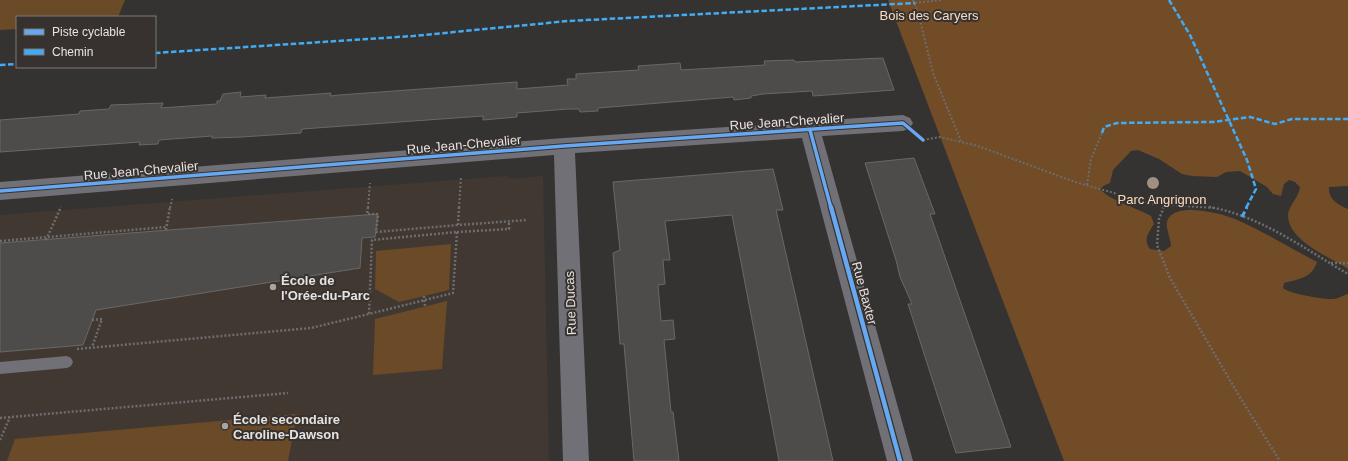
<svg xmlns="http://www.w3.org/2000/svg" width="1348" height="461" viewBox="0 0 1348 461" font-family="Helvetica,sans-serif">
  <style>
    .built { fill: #413931 }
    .green { fill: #6b4a28 }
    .forest { fill: #714c27 }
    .building { fill: #4e4c4a; stroke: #6a6866 }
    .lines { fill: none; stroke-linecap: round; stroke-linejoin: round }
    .path-far1 { stroke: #6d6c6f; stroke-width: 2; stroke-dasharray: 2 2; stroke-linecap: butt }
    .path { stroke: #6d6c6f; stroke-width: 2.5; stroke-dasharray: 2 2; stroke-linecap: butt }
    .service { fill: #717076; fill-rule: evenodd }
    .minor { fill: #717076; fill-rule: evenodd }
    .quiet-far1 { stroke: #42abf6; stroke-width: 2.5; stroke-dasharray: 5.5 2.5; stroke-linecap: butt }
    .quiet { stroke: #42abf6; stroke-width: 3; stroke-dasharray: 6 3; stroke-linecap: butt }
    .cycleway-far1-casing { stroke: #37322f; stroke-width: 5.5 }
    .cycleway-casing { stroke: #37322f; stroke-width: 7 }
    .cycleway-far1 { stroke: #66a8f1; stroke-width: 3.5 }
    .cycleway { stroke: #66a8f1; stroke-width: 4.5 }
    .tree { fill: #a09082 }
    .poi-dot { fill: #a7a5a3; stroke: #37322f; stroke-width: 1.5 }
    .labels { text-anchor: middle; stroke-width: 4; stroke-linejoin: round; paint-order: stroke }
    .park-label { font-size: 13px; fill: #f7dcc4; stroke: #37322f }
    .street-label { font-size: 13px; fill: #e5e2e0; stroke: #37322f }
    .poi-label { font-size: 13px; font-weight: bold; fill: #e5e2e0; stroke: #37322f; text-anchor: start }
  </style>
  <rect width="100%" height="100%" fill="#353331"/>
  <path class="built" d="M507,176l4,3 32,-3 6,285h-549v-246z"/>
  <path class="green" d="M0,0h125l-7,17h-101v12l-17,1z
    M451,244l-2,46 -50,12 -24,-13 1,-38z
    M447,301l-5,68 -69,6 2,-56z
    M297,414l-9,47h-281l8,-22z"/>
  <path class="forest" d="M888,0h460v186l-19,1c-1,12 9,18 19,22v60c-18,-12 -60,-28 -60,-54 1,-11 11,-17 12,-28l-5,-5 -6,-2 -5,4 -3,12 -8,-2 -6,-7 -27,-16 -14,1 -9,5 -25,-1 -10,-2 -23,-15 -21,-9 -7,1 -18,19 -3,13 -5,2 -5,4c9,11 37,19 51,27l3,8c-6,10 -11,15 -4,25l14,2 7,-5c0,-8 -7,-20 -3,-27 9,-17 53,-6 67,0 28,12 55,29 82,43 -5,16 -18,17 -33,21l-1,5c4,5 41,12 50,11 5,0 10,-4 15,-5v167h-284z"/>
  <path class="building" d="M883,58l11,32 -81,6 -1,-5 -49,3 -12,2v2l-17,2 -1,-3 -135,11v3l-18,1 -1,-3h-11l-51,4v4l-34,3v-4l-181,13 -1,4 -59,4 -30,1v-2l-53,4 -1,4 -19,1 1,-3 -140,10v-32l79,-6 1,-3 29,-2 2,-4 52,-2 -2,5 56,-4v-3h3l3,-7 18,-2 -1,5 26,-2 -1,3 66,-5 -1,3 9,-1 178,-13v7l51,-4 -1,-6h9v-5l63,-4 -1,-4 42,-3 1,7 84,-5 -1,-4 30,-1 1,2z
    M914,158l21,56h-5l81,233 -55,6 -48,-149h4l-12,-27 -4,-17 -31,-97z
    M773,169l10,41h-7l57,251h-54l-47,-246 -67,6 5,39h-7l2,24 -7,1 3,36 12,-1 2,19 -11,1 7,72h2l6,49h-45l-10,-117h-4l-7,-91 7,-3 -7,-68z
    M378,214l-3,23 -13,1 -2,30 -264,42 -13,35 -83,7v-109z"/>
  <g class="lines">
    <path class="path-far1" d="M913,0l5,12 15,61 28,68
      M915,3l26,-3
      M923,140l17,-3 38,9 97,36 78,22 62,4
      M1087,185l4,-26 11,-26
      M170,208l2,-9
      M368,208l2,-25
      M459,208l2,-32
      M1163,208l1,-2"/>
    <path class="path" d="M368,207l-1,7h11l-2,18 82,-7
      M459,207l-1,18 69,-5
      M1164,207l-5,12 -2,26 13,33 71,121 39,62
      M1209,207c50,8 96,42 139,67
      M166,230l4,-23
      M457,232l52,-3v-8
      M457,232l-4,61 -84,21 3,-74z
      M46,240l15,-33
      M0,241l166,-14
      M1331,263h17
      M424,296l1,10
      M92,320l10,-1 -10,28
      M77,349l234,-21 58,-14
      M0,418l288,-25
      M0,440l10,-23"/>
    <path class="service" d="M67,356l4,2 2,4 -2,4 -4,2 -67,6v-12z"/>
    <path class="minor" d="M903,115l7,3 3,5 -3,5 -7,3 -81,5 91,325h-26l-85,-323 -227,15 14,308h-26l-9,-306 -554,45v-18l564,-44z"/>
    <path class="quiet-far1" d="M1169,0l21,35 57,125 9,29 -10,19
      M155,53l258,-17 155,-15 347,-18
      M0,65l17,-1
      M1102,133l2,-6 13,-4 96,-1 37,-5 25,7 17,-5h56"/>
    <path class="quiet" d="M1242,217l5,-10"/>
    <g class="cycleway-far1-casing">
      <path id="cycleway-far1" d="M810,130l21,78
        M0,191l564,-45 339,-23 20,17"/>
    </g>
    <g class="cycleway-casing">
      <path id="cycleway" d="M831,207l69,254"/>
    </g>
    <use href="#cycleway-far1" class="cycleway-far1"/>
    <use href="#cycleway" class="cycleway"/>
  </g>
  <circle class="tree" cx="1153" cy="183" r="6"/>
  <g class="poi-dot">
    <circle cx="273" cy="287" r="4"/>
    <circle cx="225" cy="426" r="4"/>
  </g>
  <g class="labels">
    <g class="park-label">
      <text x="929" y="20">Bois des Caryers</text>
      <text x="1162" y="204">Parc Angrignon</text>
    </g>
    <g class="street-label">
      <text transform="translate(787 121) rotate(-4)" y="5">Rue Jean-Chevalier</text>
      <text transform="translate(464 144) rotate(-5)" y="5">Rue Jean-Chevalier</text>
      <text transform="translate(141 170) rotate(-5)" y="5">Rue Jean-Chevalier</text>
      <text transform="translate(865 293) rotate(75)" y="5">Rue Baxter</text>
      <text transform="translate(570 303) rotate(-92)" y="5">Rue Ducas</text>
    </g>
    <g class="poi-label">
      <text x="281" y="285">École de<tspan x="281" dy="15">l'Orée-du-Parc</tspan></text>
      <text x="233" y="424">École secondaire<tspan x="233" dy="15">Caroline-Dawson</tspan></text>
    </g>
  </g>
  <rect x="16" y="16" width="140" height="52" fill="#37322f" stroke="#7d7876"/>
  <rect x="24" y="29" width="20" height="6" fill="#66a8f1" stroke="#7d7876"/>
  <text x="52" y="36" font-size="12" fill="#e5e2e0">Piste cyclable</text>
  <rect x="24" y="49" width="20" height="6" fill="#42abf6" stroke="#7d7876"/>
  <text x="52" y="56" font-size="12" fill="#e5e2e0">Chemin</text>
</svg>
